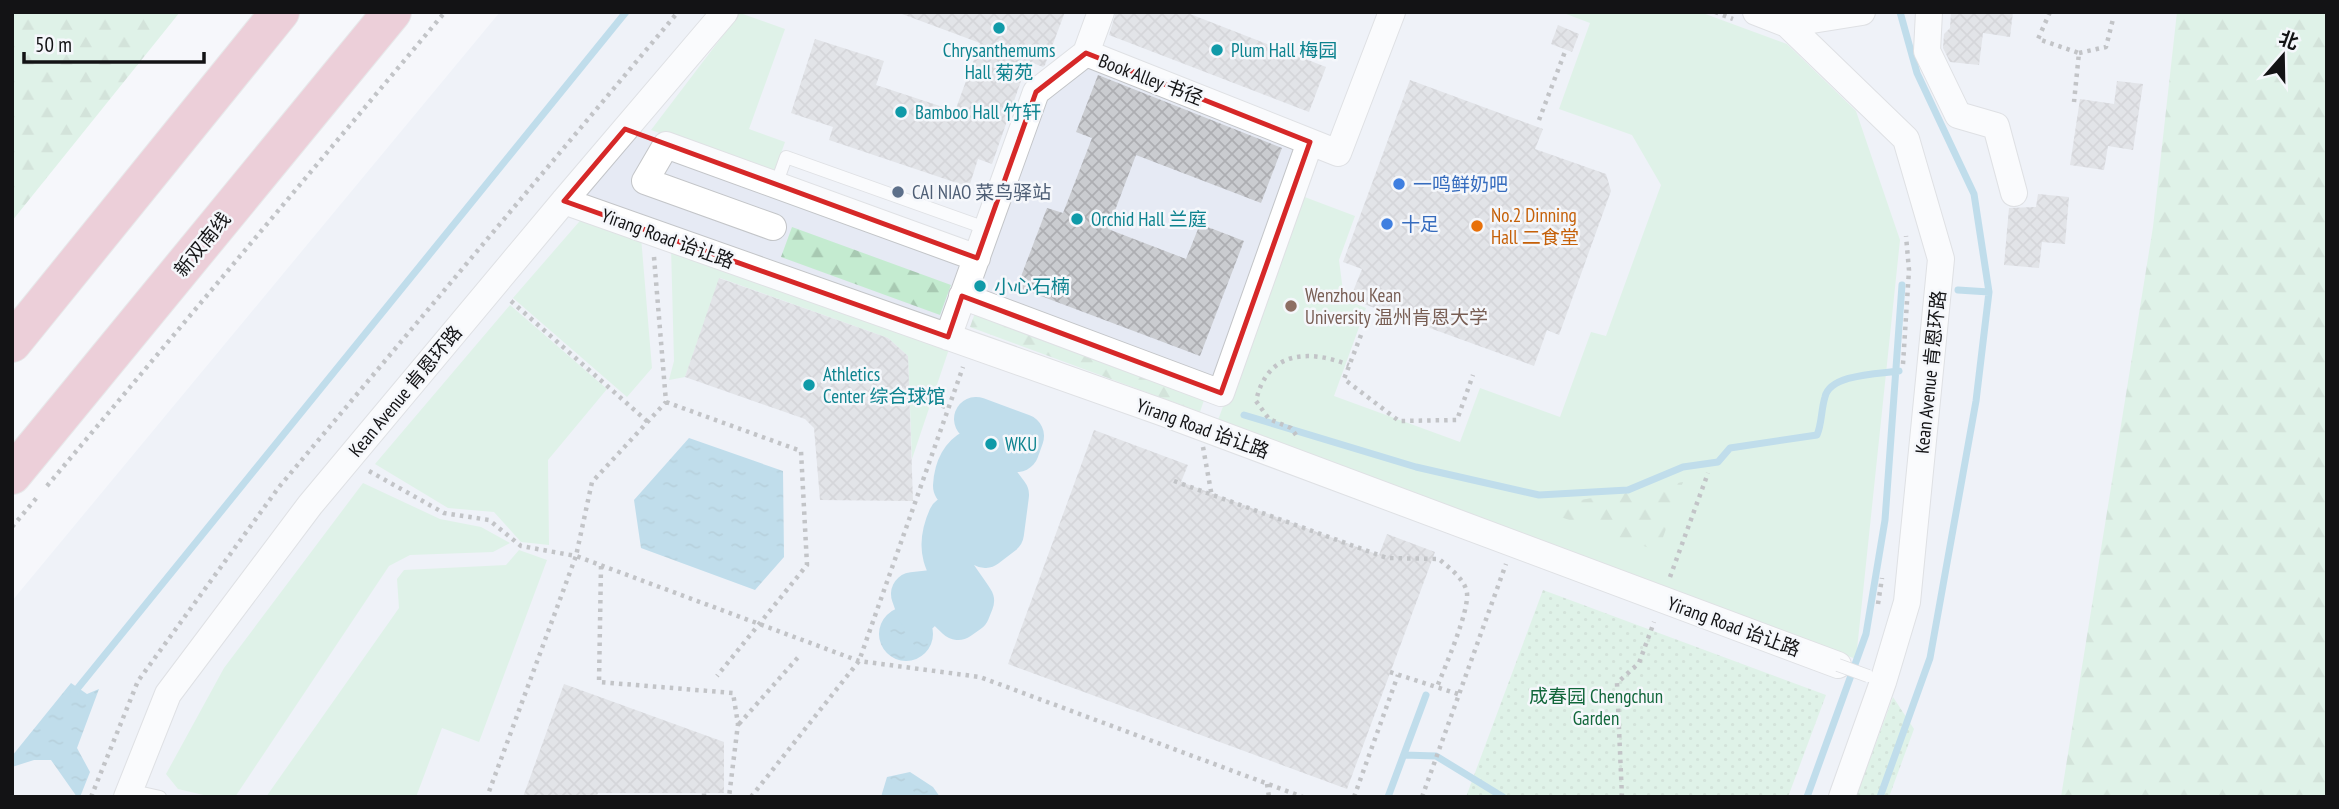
<svg xmlns="http://www.w3.org/2000/svg" width="2339" height="809" viewBox="0 0 2339 809" font-family="'PT Sans Narrow','Noto Sans SC',sans-serif">
  <style>
    .built { fill: #e6eaf4 }
    .grass { fill: #c4ebd0 }
    .forest { fill: url(#forest-firs) }
    .park { fill: url(#park-dots) }
    .water { fill: url(#water-ripples) }
    .lines { fill: none; stroke-linecap: round; stroke-linejoin: round }
    .stream { stroke: #7ebdd8; stroke-width: 7 }
    .river { stroke: #7ebdd8; stroke-width: 44 }
    .building { fill: url(#building-cross-hatch) }
    .lane-casing { stroke: #c3c5c8; stroke-width: 14 }
    .street-casing { stroke: #c3c5c8; stroke-width: 28 }
    .primary-casing { stroke: #d5d5d5; stroke-width: 40 }
    .path { stroke: #848588; stroke-width: 4.5; stroke-dasharray: 3.5 5; stroke-linecap: butt }
    .lane { stroke: #fff; stroke-width: 12 }
    .street { stroke: #fff; stroke-width: 26 }
    .primary { stroke: #e19eaf; stroke-width: 38 }
    .lane-bridge-casing { stroke: #c3c5c8; stroke-width: 14; stroke-linecap: butt }
    .path-bridge { stroke: #848588; stroke-width: 4.5; stroke-dasharray: 3.5 5; stroke-linecap: butt }
    .lane-bridge { stroke: #fff; stroke-width: 12 }
    .marked { fill: none; stroke: #d62828; stroke-width: 5; stroke-linejoin: round }
    .culture-dot { fill: #0f9aa8; stroke: #f5f7fb; stroke-width: 2.5 }
    .shop-dot { fill: #3f7fe0; stroke: #f5f7fb; stroke-width: 2.5 }
    .service-dot { fill: #5c6f8a; stroke: #f5f7fb; stroke-width: 2.5 }
    .food-dot { fill: #e8710a; stroke: #f5f7fb; stroke-width: 2.5 }
    .education-dot { fill: #8d6e63; stroke: #f5f7fb; stroke-width: 2.5 }
    .labels { text-anchor: middle; stroke-width: 5; stroke-linejoin: round; paint-order: stroke }
    .culture-label { font-size: 19px; fill: #0d838f; stroke: #f5f7fb; text-anchor: start }
    .street-label { font-size: 19px; fill: #131315; stroke: #f5f7fb }
    .shop-label { font-size: 19px; fill: #366cbe; stroke: #f5f7fb; text-anchor: start }
    .service-label { font-size: 19px; fill: #4e5e75; stroke: #f5f7fb; text-anchor: start }
    .food-label { font-size: 19px; fill: #c56008; stroke: #f5f7fb; text-anchor: start }
    .education-label { font-size: 19px; fill: #785e54; stroke: #f5f7fb; text-anchor: start }
    .park-label { font-size: 19px; fill: #12673b; stroke: #f5f7fb }
  </style>
  <defs>
    <pattern id="forest-firs" width="22" height="20" patternUnits="userSpaceOnUse" patternTransform="scale(1.75)"><rect width="22" height="20" fill="#c4ebd0"/><path d="M5 1l3.5 6h-7zM16 11l3.5 6h-7z" fill="#a8c9b2"/></pattern>
    <pattern id="park-dots" width="8" height="8" patternUnits="userSpaceOnUse" patternTransform="scale(1.75)"><rect width="8" height="8" fill="#c4ebd0"/><path d="M2 2h.1M6 6h.1" fill="none" stroke="#a8c9b2" stroke-width="1.8" stroke-linecap="round"/></pattern>
    <pattern id="water-ripples" width="26" height="14" patternUnits="userSpaceOnUse" patternTransform="scale(1.75)"><rect width="26" height="14" fill="#7ebdd8"/><path d="M2 4q2-2 4 0t4 0M15 11q2-2 4 0t4 0" fill="none" stroke="#6ca2b8"/></pattern>
    <pattern id="building-cross-hatch" width="8" height="8" patternUnits="userSpaceOnUse" patternTransform="scale(1.75)"><rect width="8" height="8" fill="#caccd0"/><path d="M0 0l8 8M0 8l8-8" fill="none" stroke="#adaeb2"/></pattern>
  </defs>
  <rect width="100%" height="100%" fill="#f5f7fb"/>
  <path class="built" d="M500,12h1827v785h-2315v-196z"/>
  <path class="grass" d="M1561,12h139l87,32 69,67 44,129 -44,419 -638,-239 84,-224 53,20 -16,44 5,39 22,9 -32,88 126,46 20,-54 80,29 31,-85 15,4 55,-151 -29,-50 -73,-26 31,-86z
    M740,13l45,16 -36,100 36,13 -11,31 -123,-43z
    M585,215l56,22 11,131 -25,29 -114,-99z
    M671,247l278,102 -37,110 -4,-103 -20,-18 -168,-60 -35,99 -16,3 5,-19z
    M510,305l97,84 -59,71 1,85 -28,-3 -27,-30 -46,-4 -73,-44z
    M363,483l77,36 41,8 29,16 -17,9 -83,3 -21,11 -154,231h-23l-34,-8 -12,-15 58,-106z
    M519,550l28,10 -68,182 -37,-14 -26,69h-150l133,-189 -2,-29 7,-9 102,-5z"/>
  <path class="forest" d="M12,12h168l-168,209z
    M2177,12h150v785h-266l92,-570z
    M792,227l159,58 -11,30 -159,-58z
    M976,310l230,84 -6,18 -230,-85z
    M1683,482l-25,69 -123,-43z"/>
  <path class="park" d="M1543,590l283,105 -38,102h-322z
    M1893,697l21,32 -25,68h-33z"/>
  <path class="water" d="M689,438l94,33 1,86 -29,33 -114,-42 -7,-48z
    M879 634a27 27 0 1 1 54 0a27 27 0 1 1-54 0Z
    M71,683l16,11 12,-5 -22,59 13,24 -10,25h-3l-26,-37h-17l-22,7v-11z
    M910,772l23,15 7,10h-59l6,-20z"/>
  <g class="lines">
    <path class="stream" d="M1900,12l17,61 57,121 15,98 -31,-2
      M1244,415l172,52 123,28 89,-5 55,-23 35,-5 12,-14 87,-13c5,-12 4,-25 8,-38 5,-23 54,-23 74,-26
      M73,694l553,-682
      M1404,755l32,1 67,41
      M1388,797l38,-102
      M1807,797l59,-163 19,-114 17,-235
      M1880,797l50,-139 46,-257 13,-109"/>
    <path class="river" d="M919,611l-6,-17 18,-2 27,26 10,-7 4,-10c-20,-31 -39,-45 -22,-83l8,-1 6,7 3,11 18,11 17,-13 5,-38 -9,-12 -25,10 -18,-7c2,-37 29,-46 62,-36l5,-14 -46,-17"/>
  </g>
  <path class="building" d="M903,12h162l-20,53 -2,2 -15,-6 -36,103 -14,-5 -9,28 -140,-47 4,-13 -42,-14 24,-74 69,22 -8,24 79,26 25,-68 -78,-29z
    M1116,12h69l141,55 -17,45 -200,-77z
    M1951,12h62l-3,25 -27,-4 -4,32 -29,-3 -7,-14 1,-14 6,-6z
    M1558,25l21,9 -7,18 -21,-8z
    M1098,75l184,73 -21,55 -125,-48 -28,74 78,30 14,-35 44,17 -44,115 -183,-69 30,-79 16,5 29,-75 -16,-6z
    M1410,80l133,49 -8,20 71,25 5,17 -52,144 -12,-5 -13,36 -184,-67 12,-30 -19,-7z
    M2117,81l26,3 -10,66 -25,-4 -4,24 -34,-5 10,-66 34,5z
    M2038,194l31,3 -4,47 -23,-2 -3,26 -35,-3 5,-57 27,-1z
    M719,278l169,60 20,18 5,145 -93,-1 -6,-72 -9,-9 -120,-42z
    M1094,430l94,35 -7,17 198,73 8,-21 48,18 -88,237 -339,-125z
    M564,684l160,58v51h-126l-2,4h-73z"/>
  <g class="lines">
    <g class="lane-casing">
      <path id="lane" d="M776,185l10,-28 202,72
        M129,790l31,7"/>
    </g>
    <g class="street-casing">
      <path id="street" d="M1756,12l31,12 119,115 35,120 -34,343 -24,80 -41,115
        M1929,12l-2,39 31,64 38,11 18,67
        M1787,24l75,-12
        M1086,53l15,-41
        M564,201l597,211 677,253
        M773,227l-128,-46 21,-36 311,113
        M962,296l259,97 89,-251
        M948,337l88,-245 50,-39 252,100 54,-141
        M127,797l41,-103 142,-189 254,-304 161,-189"/>
    </g>
    <g class="primary-casing">
      <path id="primary" d="M12,343l268,-331
        M12,475l380,-463"/>
    </g>
    <path class="path" d="M1715,12l18,7
      M2050,12l-12,27 41,14 -5,49
      M2079,53l27,-6 7,-28
      M1539,120l27,-71
      M654,257l12,145 -74,80 -16,74 283,105 121,16 323,120
      M511,301l137,121
      M1361,335l-17,44 55,42 58,-1 16,-45
      M1903,364l6,-94 -3,-34
      M910,394l38,14
      M666,402l135,49 6,114 -90,111
      M1296,435l-5,-7 -22,-9 -13,-18c11,-50 52,-52 93,-36
      M369,471l75,42 45,7 32,26 55,10 -89,241
      M1174,481l213,77 52,1c10,9 26,20 28,34 2,19 -22,74 -30,94
      M47,486l398,-474
      M12,527l27,-32
      M601,566l-2,116 134,11 5,31 -9,73
      M1670,577l38,-104
      M1878,604l4,-26
      M1390,672l68,22
      M739,724l62,-70
      M1267,784l2,13
      M91,797l47,-116 141,-194 399,-475
      M704,797v-4
      M751,797l108,-136 104,-294
      M1354,797l44,-122
      M1422,797l84,-233
      M1622,797l-5,-114 22,-20 15,-41"/>
    <use href="#lane" class="lane"/>
    <use href="#street" class="street"/>
    <use href="#primary" class="primary"/>
    <g class="lane-bridge-casing">
      <path id="lane-bridge" d="M1838,665l30,11"/>
    </g>
    <path class="path-bridge" d="M1203,447l9,50"/>
    <use href="#lane-bridge" class="lane-bridge"/>
  </g>
  <path d="M0 0H2339V809H0ZM1086,53l224,89 -89,251 -259,-97 -14,41 -384,-136 61,-72 352,129 59,-166z" fill="#f5f7fb" fill-opacity=".55" fill-rule="evenodd"/>
  <path class="marked" d="M1086,53l224,89 -89,251 -259,-97 -14,41 -384,-136 61,-72 352,129 59,-166z"/>
  <g class="culture-dot">
    <circle cx="999" cy="28" r="7"/>
    <circle cx="1217" cy="50" r="7"/>
    <circle cx="901" cy="112" r="7"/>
    <circle cx="1077" cy="219" r="7"/>
    <circle cx="980" cy="286" r="7"/>
    <circle cx="809" cy="385" r="7"/>
    <circle cx="991" cy="444" r="7"/>
  </g>
  <g class="shop-dot">
    <circle cx="1399" cy="184" r="7"/>
    <circle cx="1387" cy="224" r="7"/>
  </g>
  <circle class="service-dot" cx="898" cy="192" r="7"/>
  <circle class="food-dot" cx="1477" cy="226" r="7"/>
  <circle class="education-dot" cx="1291" cy="306" r="7"/>
  <g class="labels">
    <g class="culture-label">
      <text x="999" y="57" text-anchor="middle">Chrysanthemums<tspan x="999" dy="22">Hall 菊苑</tspan></text>
      <text x="1231" y="57">Plum Hall 梅园</text>
      <text x="915" y="119">Bamboo Hall 竹轩</text>
      <text x="1091" y="226">Orchid Hall 兰庭</text>
      <text x="994" y="293">小心石楠</text>
      <text x="823" y="381">Athletics<tspan x="823" dy="22">Center 综合球馆</tspan></text>
      <text x="1005" y="451">WKU</text>
    </g>
    <g class="street-label">
      <text transform="translate(1151 79) rotate(21)" y="7">Book Alley 书径</text>
      <text transform="translate(668 238) rotate(20)" y="7">Yirang Road 诒让路</text>
      <text transform="translate(202 244) rotate(-51)" y="7">新双南线</text>
      <text transform="translate(1930 372) rotate(-84)" y="7">Kean Avenue 肯恩环路</text>
      <text transform="translate(405 391) rotate(-50)" y="7">Kean Avenue 肯恩环路</text>
      <text transform="translate(1203 428) rotate(20)" y="7">Yirang Road 诒让路</text>
      <text transform="translate(1734 626) rotate(20)" y="7">Yirang Road 诒让路</text>
    </g>
    <g class="shop-label">
      <text x="1413" y="191">一鸣鲜奶吧</text>
      <text x="1401" y="231">十足</text>
    </g>
    <g class="service-label">
      <text x="912" y="199">CAI NIAO 菜鸟驿站</text>
    </g>
    <g class="food-label">
      <text x="1491" y="222">No.2 Dinning<tspan x="1491" dy="22">Hall 二食堂</tspan></text>
    </g>
    <g class="education-label">
      <text x="1305" y="302">Wenzhou Kean<tspan x="1305" dy="22">University 温州肯恩大学</tspan></text>
    </g>
    <g class="park-label">
      <text x="1596" y="703">成春园 Chengchun<tspan x="1596" dy="22">Garden</tspan></text>
    </g>
  </g>
  <rect width="2339" height="809" fill="none" stroke="#131315" stroke-width="28"/>
  <g transform="translate(2283 56) rotate(20)" stroke="#f5f7fb" stroke-width="5" paint-order="stroke">
  <path d="M0-5L12 26L0 18L-12 26Z" fill="#131315"/>
  <text y="-10" font-size="19" font-weight="bold" text-anchor="middle" fill="#131315">北</text>
  </g>
  <path d="M24 52v10h180v-10" fill="none" stroke="#131315" stroke-width="3.5"/>
  <text x="35" y="52" font-size="21" fill="#131315" stroke="#f5f7fb" stroke-width="5" paint-order="stroke">50 m</text>
</svg>
